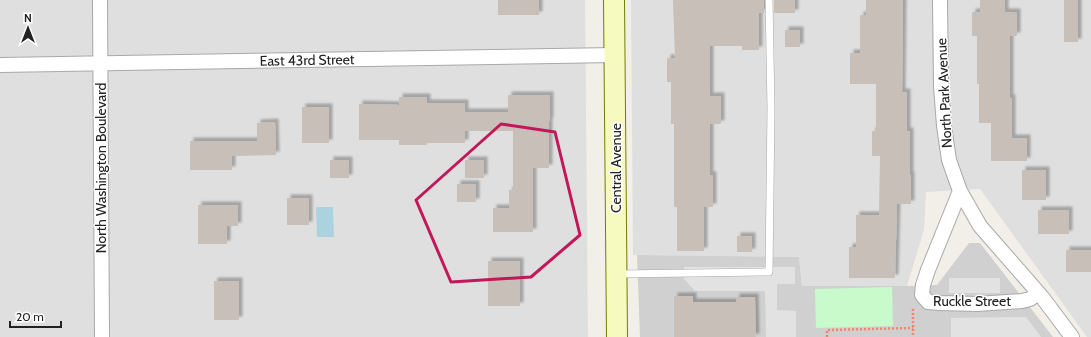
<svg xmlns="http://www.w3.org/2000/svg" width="1091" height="337" viewBox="0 0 1091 337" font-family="Cabin,sans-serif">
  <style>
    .residential { fill: #e0dfdf }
    .religious { fill: #d0d0d0 }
    .park { fill: #c8facc }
    .parking { fill: #e2e2e2 }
    .water { fill: #aad3df }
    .building { fill: #c7bfb8; filter: url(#shadow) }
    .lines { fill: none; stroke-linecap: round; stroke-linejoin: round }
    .lane-casing { stroke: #a9a9a9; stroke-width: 8 }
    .street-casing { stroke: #a9a9a9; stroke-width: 16 }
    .secondary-casing { stroke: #707d05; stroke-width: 22 }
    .path { stroke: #fa8072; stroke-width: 2.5; stroke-dasharray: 2 2; stroke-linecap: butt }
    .lane { stroke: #fff; stroke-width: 7 }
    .street { stroke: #fff; stroke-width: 14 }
    .secondary { stroke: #f7fabf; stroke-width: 20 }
    .marked { fill: none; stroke: #c2185b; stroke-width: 3; stroke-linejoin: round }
    .labels { text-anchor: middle; stroke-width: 3; stroke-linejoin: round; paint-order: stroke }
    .street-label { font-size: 14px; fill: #222; stroke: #fff }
  </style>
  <defs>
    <filter id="shadow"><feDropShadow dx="3.5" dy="-3.5" stdDeviation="1" flood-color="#0004"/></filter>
  </defs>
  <rect width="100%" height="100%" fill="#f2efe9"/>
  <path class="residential" d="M0,0h585l3,337h-588z
    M631,0h460v337h-4l-107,-148 -54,3 -2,38 -17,56h-105l-3,-29 -166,-2z"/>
  <path class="religious" d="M969,243h11l73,94h-413l-3,-82 162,2 3,29h105l30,-1z"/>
  <path class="park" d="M892,287l1,39 -77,2 -1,-39z"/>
  <path class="parking" d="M684,267h111v17h-18v26l19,1v26h-30l-1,-46h-70l-11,-12z
    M949,278h51v15h-51z
    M1026,317l15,20h-90v-19z"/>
  <path class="water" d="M316,207h17l1,30h-17z"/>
  <path class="building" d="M498,0h41v15h-41z
    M673,0h91v13h-5v37h-17v-4h-32v50h11v28h-11v51h3v32h-9v44h-27v-44h-3v-83h-3v-42h-4v-24h8z
    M774,0h21v13h-21z
    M866,0h37l-1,92h5v39h3v44h1v29h-14l-2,74h-46v-31h7v-32h23l1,-59h-8v-25h4v-47h-26v-31h10v-38h6z
    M980,0h25v12h12v24h-7v62h2v40h15v23h-36v-38h-12v-39h-2v-48h-5v-24h8z
    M1064,0h14v42h-14z
    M785,30h15v17h-15z
    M508,95h42v26h-1v47h-16v64h-40v-24h16v-18h4v-59h-48v12h-38v2h-28v-5h-40v-36l40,1v-8h28v6h38v9h43z
    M302,107h27v36h-27z
    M275,122l1,33 -44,1v14h-42v-29h67v-18z
    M330,160h19v18h-19z
    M465,160h19v18h-19z
    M1022,170h24v30h-24z
    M457,184h19v18h-19z
    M287,198h22v27h-22z
    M198,205h40v21h-11v18h-29z
    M1038,210h31v24h-31z
    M737,236h15v16h-15z
    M1066,250h25v22h-25z
    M488,261h32v45h-32z
    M214,281h25v39h-25z
    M674,296h19v6h43v-5h19l1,40h-82z"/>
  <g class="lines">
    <g class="lane-casing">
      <path id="lane" d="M619,274l150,-2 2,-164 -2,-108"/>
    </g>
    <g class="street-casing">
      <path id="street" d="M100,0l2,337
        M940,0l1,86 3,40 5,34 11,31 20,35 62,71 30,40
        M0,65l615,-10
        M960,191l-32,79 -5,15 -1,10 6,7 12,1 37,1 45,-3 8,-2 8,-6"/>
    </g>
    <g class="secondary-casing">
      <path id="secondary" d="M614,0l3,337"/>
    </g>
    <path class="path" d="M913,309v28
      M827,337v-7l86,-2"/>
    <use href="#lane" class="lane"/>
    <use href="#street" class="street"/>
    <use href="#secondary" class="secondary"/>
  </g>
  <path class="marked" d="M501,124l54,8 25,103 -49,42 -80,5 -35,-82z"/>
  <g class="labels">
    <g class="street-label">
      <text transform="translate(307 60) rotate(-1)" y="5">East 43rd Street</text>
      <text transform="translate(944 93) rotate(-93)" y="5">North Park Avenue</text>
      <text transform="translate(101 168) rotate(-90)" y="5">North Washington Boulevard</text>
      <text transform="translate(616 168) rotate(-90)" y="5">Central Avenue</text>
      <text x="972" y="306">Ruckle Street</text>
    </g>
  </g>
  <g transform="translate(28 28)" stroke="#ffffff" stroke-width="3" paint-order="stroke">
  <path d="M0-3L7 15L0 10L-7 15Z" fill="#222222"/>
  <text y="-6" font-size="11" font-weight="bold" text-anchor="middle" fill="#222222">N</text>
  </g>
  <path d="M10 321v6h51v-6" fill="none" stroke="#222222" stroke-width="2"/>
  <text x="16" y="321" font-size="12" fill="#222222" stroke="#ffffff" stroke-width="3" paint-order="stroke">20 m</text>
</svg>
